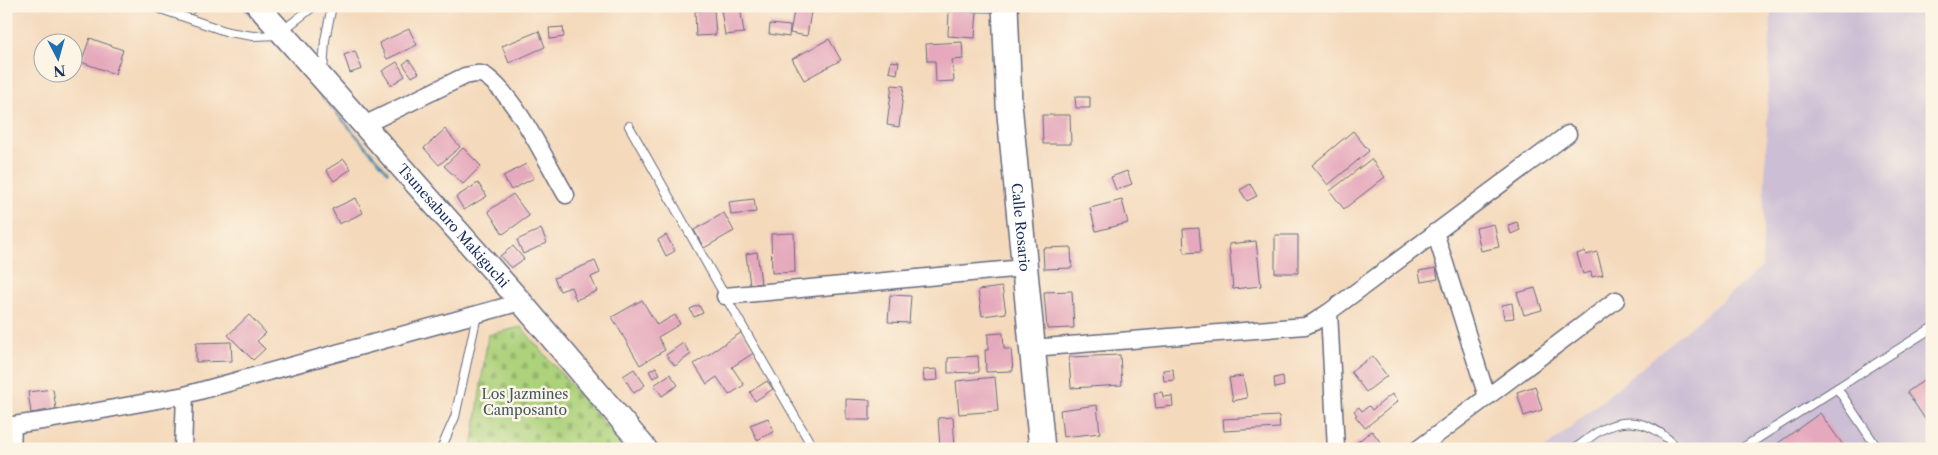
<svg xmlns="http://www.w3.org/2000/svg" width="1938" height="455" viewBox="0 0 1938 455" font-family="'Libre Caslon Text',serif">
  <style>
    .industrial { fill: #ccbed4 }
    .cemetery { fill: url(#cemetery-stones); stroke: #64806d }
    .water { fill: url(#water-rules); stroke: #39749a }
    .building { fill: #e5a8bc }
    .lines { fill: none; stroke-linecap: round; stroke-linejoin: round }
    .lane-casing { stroke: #676a7f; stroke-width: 10 }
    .street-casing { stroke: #676a7f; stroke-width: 19 }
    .secondary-casing { stroke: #676a7f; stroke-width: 25 }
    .primary-casing { stroke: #676a7f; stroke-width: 28 }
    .lane { stroke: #fff; stroke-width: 8 }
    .street { stroke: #fff; stroke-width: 16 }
    .secondary { stroke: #fff; stroke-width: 22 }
    .primary { stroke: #fff; stroke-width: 25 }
    .labels { text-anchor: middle; stroke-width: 5; stroke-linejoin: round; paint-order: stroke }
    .street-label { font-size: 14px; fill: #1b2f5e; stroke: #fcf5e5 }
    .park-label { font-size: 14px; fill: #405866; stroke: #fcf5e5 }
  </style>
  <defs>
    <pattern id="cemetery-stones" width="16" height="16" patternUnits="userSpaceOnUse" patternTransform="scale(1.25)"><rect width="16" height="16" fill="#add27c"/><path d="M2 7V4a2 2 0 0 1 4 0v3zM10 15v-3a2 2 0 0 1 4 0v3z" fill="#94b56e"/></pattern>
    <pattern id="water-rules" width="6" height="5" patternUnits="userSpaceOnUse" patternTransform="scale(1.25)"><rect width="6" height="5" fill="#57b8d6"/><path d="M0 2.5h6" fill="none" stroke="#4796b1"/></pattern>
  </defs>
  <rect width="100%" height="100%" fill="#fcf5e5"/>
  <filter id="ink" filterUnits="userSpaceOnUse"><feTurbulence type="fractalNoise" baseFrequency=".02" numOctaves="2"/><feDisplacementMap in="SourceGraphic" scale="10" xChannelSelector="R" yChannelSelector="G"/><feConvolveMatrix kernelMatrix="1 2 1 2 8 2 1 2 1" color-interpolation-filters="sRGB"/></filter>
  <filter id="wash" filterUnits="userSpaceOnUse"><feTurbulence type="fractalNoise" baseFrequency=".0096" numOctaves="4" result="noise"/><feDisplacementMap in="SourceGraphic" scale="20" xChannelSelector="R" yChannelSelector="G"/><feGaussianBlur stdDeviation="1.12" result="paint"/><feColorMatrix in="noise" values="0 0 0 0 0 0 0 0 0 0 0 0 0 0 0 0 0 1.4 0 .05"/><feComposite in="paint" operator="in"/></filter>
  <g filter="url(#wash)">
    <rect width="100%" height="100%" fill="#f4d9bb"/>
    <path class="industrial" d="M1771,6h161v443h-388l218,-182z"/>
    <path class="cemetery" d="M521,327l105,122h-154l16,-114z"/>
    <path class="water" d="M242,6h2l145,166 -1,1z"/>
    <g id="blocks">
      <path class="building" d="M184,6h19l-12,9z
        M795,6h17l-5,30 -17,-3z
        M740,7l4,26 -19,2 -4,-25z
        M949,9l28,2 -2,27 -27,-2z
        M714,10l2,25 -20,1 -1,-25z
        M770,24l20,2 -1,11 -20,-3z
        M563,27l1,10 -14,2 -1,-11z
        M409,29l8,16 -30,14 -8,-16z
        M539,31l6,16 -36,16 -7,-17z
        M90,38l33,12 -8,24 -34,-12z
        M829,39l12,21 -37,20 -12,-21z
        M962,42l1,17 -11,1 2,21 -18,1 -1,-21h-8l-1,-17z
        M355,51l7,18 -12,4 -6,-18z
        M409,60l10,13 -7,4 -9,-13z
        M891,61l8,1 -2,12 -8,-2z
        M397,62l8,14 -14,9 -9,-14z
        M892,85l12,1 -5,41 -12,-2z
        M1075,97h15v11h-14z
        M1042,115h28l1,29h-28z
        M445,129l15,18 -21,18 -15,-17z
        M1353,131l16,20 -41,34 -16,-20z
        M463,148l18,18 -18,18 -19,-18z
        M344,159l7,10 -17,12 -8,-11z
        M1371,159l14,18 -41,32 -14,-18z
        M526,164l8,14 -23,12 -8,-14z
        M1127,171l5,13 -16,6 -5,-13z
        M478,183l9,13 -23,14 -8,-13z
        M1250,184l7,12 -10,5 -7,-11z
        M513,194l16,22 -26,18 -15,-23z
        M356,198l7,15 -24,11 -7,-15z
        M754,199l2,13 -25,3 -2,-13z
        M1122,200l6,23 -32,8 -6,-23z
        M724,213l10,18 -30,17 -10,-18z
        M1517,222l3,8 -9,4 -3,-9z
        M1494,224l5,23 -18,4 -5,-23z
        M1199,228l2,24 -17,1 -1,-24z
        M541,229l6,14 -24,11 -6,-14z
        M794,233l1,39 -23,1 -1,-39z
        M666,235l9,16 -9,5 -8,-16z
        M1275,235h23v38h-23z
        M1256,241l5,45 -28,3 -4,-45z
        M513,246l11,13 -13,9 -11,-12z
        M1071,247l1,21 -28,1 -1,-21z
        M1585,251l1,4 11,-3 6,23 -11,2 -1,-5 -8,2 -6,-20z
        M757,252l4,31 -11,2 -4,-31z
        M595,261l5,12 -9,4 6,14 -21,9 -5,-13 -11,4 -6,-13z
        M1436,268l2,11 -17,3 -2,-11z
        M1002,287l4,26 -24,3 -4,-26z
        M1535,288l7,22 -18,5 -7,-22z
        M1072,291l2,37 -27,1 -3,-37z
        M890,295l21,1 -2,27 -21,-1z
        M642,300l15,25 18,-10 5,9 -22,13 7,13 -25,15 -28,-48z
        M1512,303l2,15 -10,1 -2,-14z
        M699,305l4,8 -9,4 -4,-8z
        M249,315l17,18 -9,8 8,8 -12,11 -25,-25z
        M742,332l13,20 -23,15 12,18 -15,10 -12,-18 -10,7 -13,-20z
        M1003,333l1,16h7l2,22 -27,1 -1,-22h3v-16z
        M231,342l1,19 -36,1v-19z
        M683,343l8,11 -16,12 -9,-11z
        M1120,355l2,30 -51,3 -2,-31z
        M978,356l1,16 -31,1v-15z
        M1372,356l15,20 -21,16 -15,-20z
        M656,367l4,7 -7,4 -4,-7z
        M634,369l11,16 -11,8 -11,-17z
        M937,369l1,11 -14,1 -1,-11z
        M1173,369l1,11 -10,1 -1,-11z
        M670,374l8,11 -16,11 -8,-11z
        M1932,375v48l-3,2 -22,-33z
        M1243,376l4,22 -14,3 -4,-23z
        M1283,376l1,10 -9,2 -1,-10z
        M995,377l3,34 -39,3 -3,-33z
        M767,381l6,8 -18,12 -5,-9z
        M1535,386l7,24 -18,6 -7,-24z
        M53,389l3,20 -25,4 -3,-21z
        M1162,392l1,5 9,-1 1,10 -17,2 -2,-15z
        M1392,394l6,7 -33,27 -10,-12 2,-1 -3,-4 5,-4 3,4 7,-5 3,4z
        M846,399l24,1v20h-24z
        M1097,405l3,28 -37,4 -3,-27z
        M1820,413l26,36h-76z
        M1279,416l1,12 -56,3 -1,-12z
        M953,417l2,31 -15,1 -2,-31z
        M768,418l6,14 -17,8 -7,-15z
        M1372,431l12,16 -2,2h-34z"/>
    </g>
  </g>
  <g filter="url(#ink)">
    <use href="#blocks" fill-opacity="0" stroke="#676a7f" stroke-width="1"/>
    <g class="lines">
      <g class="lane-casing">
        <path id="lane" d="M152,6l76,26 25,4 26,-1
          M927,6l76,2
          M282,31l32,-25
          M323,73l2,-33 7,-34
          M629,126l96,170 88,152
          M1837,388l41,61
          M441,449l14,-32 22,-102
          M1575,449c8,-6 17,-14 26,-19 30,-16 56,-5 77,19
          M1741,449l191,-121"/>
      </g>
      <g class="street-casing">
        <path id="street" d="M364,125l101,-49c8,-2 16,-4 22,1 31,23 59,84 79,118
          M1435,232l52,165
          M725,296l299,-28
          M1329,312l7,137
          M1032,348l273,-22 9,-4 15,-10 239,-178
          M6,426l43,-6 136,-25 336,-93
          M12,449l1,-23
          M183,449l2,-54
          M1418,449l198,-149"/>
      </g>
      <g class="secondary-casing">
        <g id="secondary">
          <path id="s1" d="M258,6l263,296 125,147"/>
        </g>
      </g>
      <g class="primary-casing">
        <g id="primary">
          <path id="s2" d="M1005,6l4,98 33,345"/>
        </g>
      </g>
      <use href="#lane" class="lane"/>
      <use href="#street" class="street"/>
      <use href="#secondary" class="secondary"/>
      <use href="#primary" class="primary"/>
    </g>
  </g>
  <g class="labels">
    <g class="street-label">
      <text dy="5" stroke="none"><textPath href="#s1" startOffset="294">Tsunesaburo Makiguchi</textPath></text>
      <text dy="5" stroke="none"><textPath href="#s2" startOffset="222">Calle Rosario</textPath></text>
    </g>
    <g class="park-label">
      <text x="525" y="399">Los Jazmines<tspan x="525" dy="16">Camposanto</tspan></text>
    </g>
  </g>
  <rect width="1938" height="455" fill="none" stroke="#fcf5e5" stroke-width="25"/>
  <g transform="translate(58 58) rotate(174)"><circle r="24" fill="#fcf5e5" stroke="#a2a6af"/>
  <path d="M0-4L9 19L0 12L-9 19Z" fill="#1f6fb2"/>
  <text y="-8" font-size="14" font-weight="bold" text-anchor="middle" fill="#1b2f5e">N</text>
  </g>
</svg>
